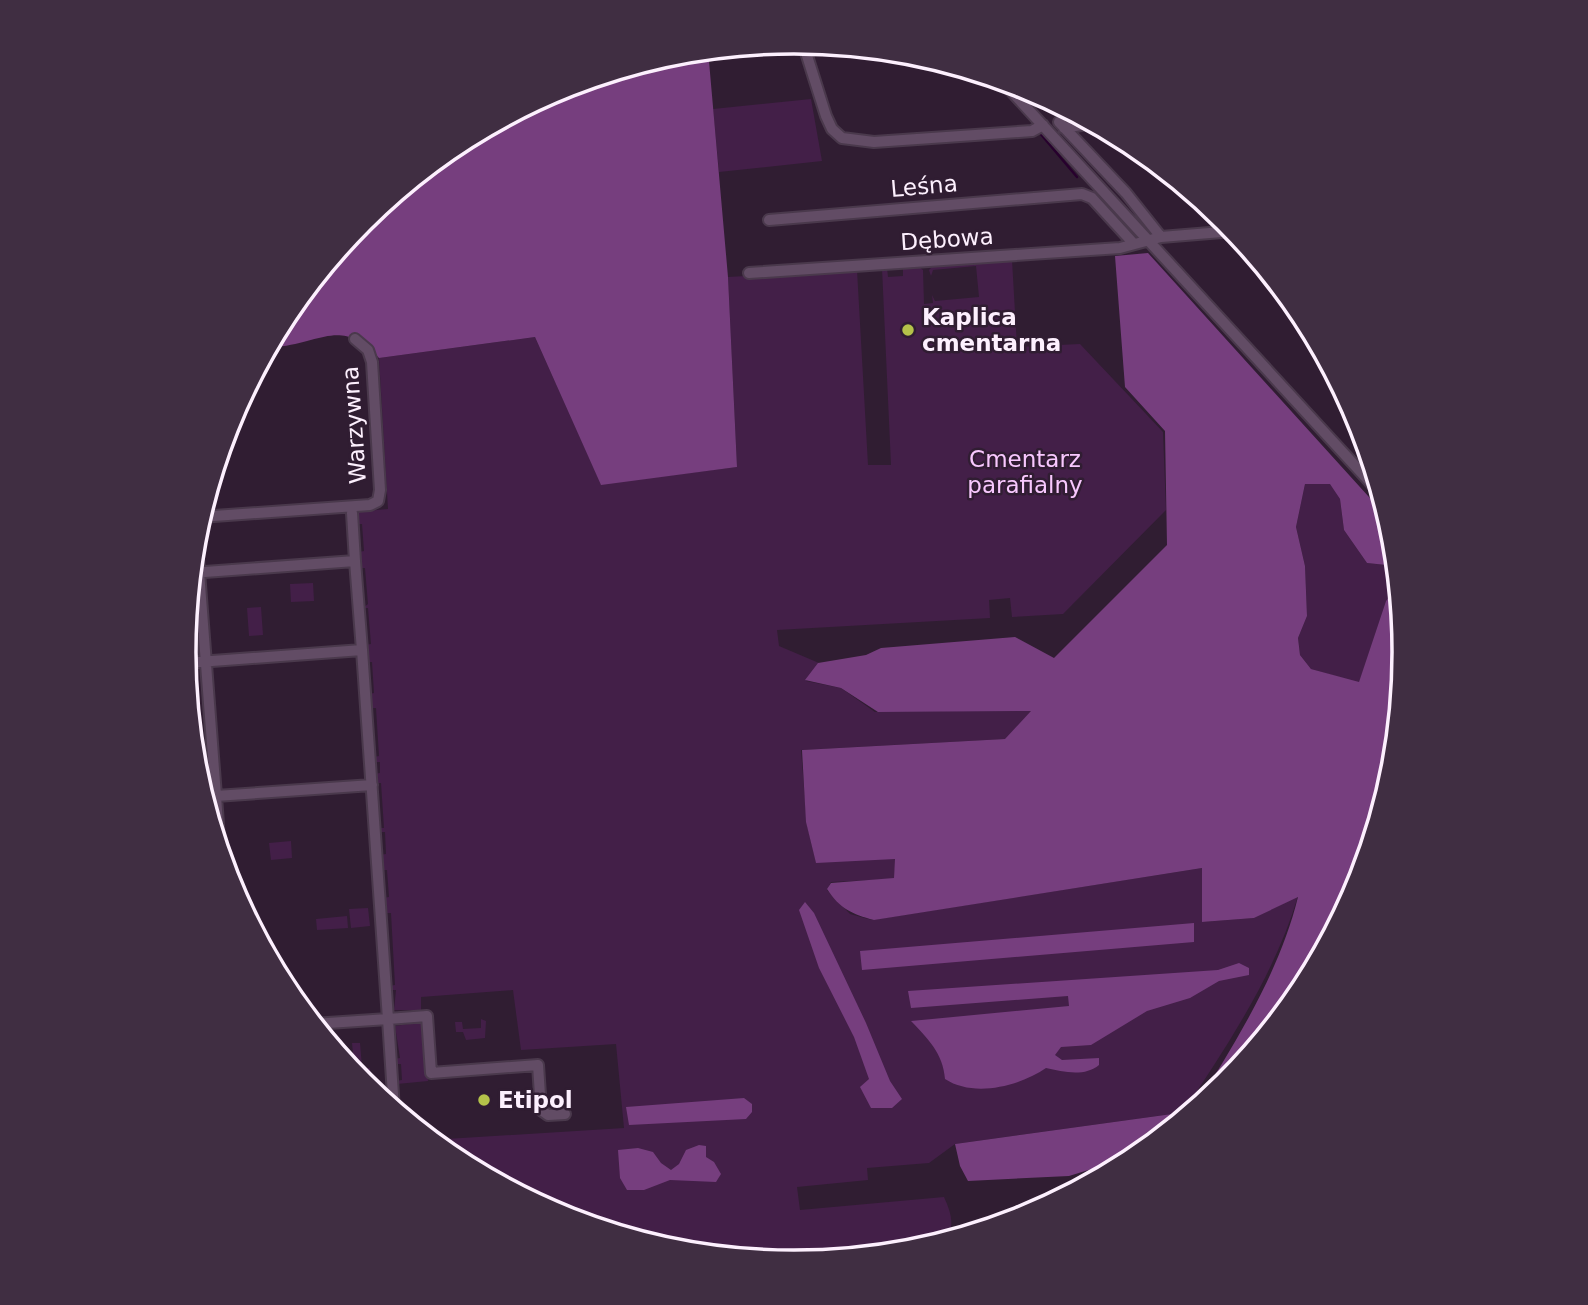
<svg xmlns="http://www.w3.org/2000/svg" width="1588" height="1305" viewBox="0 0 1588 1305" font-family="'DejaVu Sans',sans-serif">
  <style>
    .green { fill: #431f48 }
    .forest { fill: #763e7e }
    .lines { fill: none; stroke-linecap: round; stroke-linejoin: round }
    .stream { stroke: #27002d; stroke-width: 2.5 }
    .minor-casing { stroke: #4a394c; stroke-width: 14 }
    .minor { stroke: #624c65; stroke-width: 10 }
    .poi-dot { fill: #b4c24a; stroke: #301d32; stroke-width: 2.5 }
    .labels { text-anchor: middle; stroke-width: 5; stroke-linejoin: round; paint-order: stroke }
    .street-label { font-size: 23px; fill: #fdf0fe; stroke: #301d32 }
    .poi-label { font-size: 23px; font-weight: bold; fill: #fdf0fe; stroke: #301d32; text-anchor: start }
    .park-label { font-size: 23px; fill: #f8c8fe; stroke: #301d32 }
    .rim { fill: none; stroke: #fdf0fe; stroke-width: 3.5 }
  </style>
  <rect width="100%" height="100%" fill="#301d32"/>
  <path class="green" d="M811,99l11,62 -103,11 -6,-63z
    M1012,260l5,87 63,-3 83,88 3,78 -103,104 -51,3 -2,-19 -21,2 1,18 -213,12 2,16 40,17 -13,18 35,7 34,24 158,-2 -27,29 -205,11 6,75 9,37 80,-4 -2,21 -63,3 -4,8 23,24 22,6 330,-52v54l52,-4 44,-22c-24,81 -72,151 -118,221l-8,-3 -217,30 -26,19 -62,5 1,12 -71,7 3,23 144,-13c8,18 11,29 1,45 -162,49 -384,5 -515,-102l194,-12 -8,-84 -95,6 -8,-60 -92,7v13h-27l2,-20h-6l-1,-4 6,-1 -4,-72h-7l-1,-15 6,-1 -2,-27h-6l-1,-15 6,-1 -1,-22h-6l-1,-4h6l-3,-45h-6l-1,-9 6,-1v-11h-6v-5l5,-1 -3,-48h-5l-2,-14 5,-1 -2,-31h-5l-2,-17 6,-1 -3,-36h-5l5,-4 -3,-36h-5l-1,-16 5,-1 -2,-27h-5l-2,-12 33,-3 -9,-151 156,-21 66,147 136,-17 -9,-190 129,-7 11,195h23l-9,-197h5l1,9 15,-1v-7l16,-2 4,3 1,34 9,-1 -1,-8 3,6 44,-4 -3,-31 -43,4 -2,6 -2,-6 4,-4z
    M1330,483l10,16 4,31 23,33 29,3 2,19 -12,16 -27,82 -48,-14 -11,-14 -2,-17 9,-22 -2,-50 -9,-39 9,-43z
    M313,583l1,18 -23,1 -1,-18z
    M261,607l2,28 -14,1 -2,-28z
    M291,841l1,17 -21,2 -2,-17z
    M368,908l2,18 -19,2 -2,-19z
    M347,916l1,12 -31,2 -1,-11z
    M481,1019l5,2 -1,17 -19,2 -3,-8h-7l-1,-10h7l1,7 18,-1z
    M423,1022l5,59 -31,3 -1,-3 6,-1 -1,-16h-6l-1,-5 6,-1 -5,-32z
    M352,1043h8l2,24 -3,2 11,-1 1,15 -9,1 -7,-9z"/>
  <path class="forest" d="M708,50l20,227 9,190 -136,18 -66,-148 -156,21c-38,-40 -55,-16 -102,-11l-4,-9c14,-26 32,-47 50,-70 13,-16 26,-35 41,-49 94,-86 216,-156 344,-169z
    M1148,253l240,265 8,48 -29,-3 -23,-33 -4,-31 -10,-15h-25l-9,43 9,39 2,50 -9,22 2,17 11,14 48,13 27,-81 12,-16c2,23 7,46 6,69 -3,172 -78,348 -212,458 42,-67 87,-138 106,-215l-44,21 -52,4v-54l-328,52c-22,-6 -34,-11 -47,-31l4,-6 63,-5 1,-19 -79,4 -10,-41 -4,-72 203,-11 26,-28 -153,1 -37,-24 -36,-8 13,-17 48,-8 15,-7 134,-11 39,21 113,-113 -2,-114 -40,-44 -10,-131z
    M805,902l9,11 52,110 24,58 12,18 -10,9h-21l-11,-21 9,-8 -15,-42 -35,-69 -20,-58z
    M1194,923v19l-332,28 -2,-19z
    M1239,963l10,5v7l-30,6 -29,17 -43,13 -56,34 -30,2 -6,8 7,5 37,-2v7c-14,12 -36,7 -53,3 -26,18 -72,30 -101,11 -2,-26 -17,-40 -34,-58l158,-15 -1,-10 -157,12 -3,-17 310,-21z
    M744,1098l8,6v8l-6,7 -117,6 -3,-18z
    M1172,1114l-31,23 -20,23 -52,16 -101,5 -8,-15 -5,-22z
    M699,1145l7,1v11l8,5 7,12 -5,8 -46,-2 -26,10h-17l-7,-12 -2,-28 20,-2 15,4 8,11 10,7 8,-6 7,-14z"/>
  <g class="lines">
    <path class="stream" d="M1039,132l38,45"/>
    <g class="minor-casing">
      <path id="minor" d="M803,43l23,73 6,13 10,9 32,4 158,-11 11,-6
        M1002,81l379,413
        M1059,122l67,71 35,44
        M1064,128l28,-5
        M769,220l313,-26 10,4 42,46
        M749,273l371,-25 41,-11 73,-6
        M352,513l3,48
        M200,517l170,-12 8,-4 2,-11 -8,-128 -4,-12 -13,-11
        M196,532l20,264 -13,1
        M362,650l26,369 39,-3 4,57 107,-8 3,45 7,5 17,-1
        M185,663l177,-13 -7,-89 -164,12
        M220,853l-4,-57 156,-11
        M313,1024l75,-5 6,91"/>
    </g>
    <use href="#minor" class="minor"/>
  </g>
  <g class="poi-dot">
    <circle cx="908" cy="330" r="7"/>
    <circle cx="484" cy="1100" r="7"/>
  </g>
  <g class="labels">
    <g class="street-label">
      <text transform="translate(924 186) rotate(-5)" y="8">Leśna</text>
      <text transform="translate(947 239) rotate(-4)" y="8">Dębowa</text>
      <text transform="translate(354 425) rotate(-94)" y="8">Warzywna</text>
    </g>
    <g class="poi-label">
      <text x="922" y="325">Kaplica<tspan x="922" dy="26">cmentarna</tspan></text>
      <text x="498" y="1108">Etipol</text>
    </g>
    <g class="park-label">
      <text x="1025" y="467">Cmentarz<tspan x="1025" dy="26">parafialny</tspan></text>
    </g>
  </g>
  <path d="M0 0H1588V1305H0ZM196 652a598 598 0 1 1 1196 0a598 598 0 1 1-1196 0Z" fill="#402e42" fill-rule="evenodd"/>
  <path class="rim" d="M196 652a598 598 0 1 1 1196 0a598 598 0 1 1-1196 0Z"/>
</svg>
